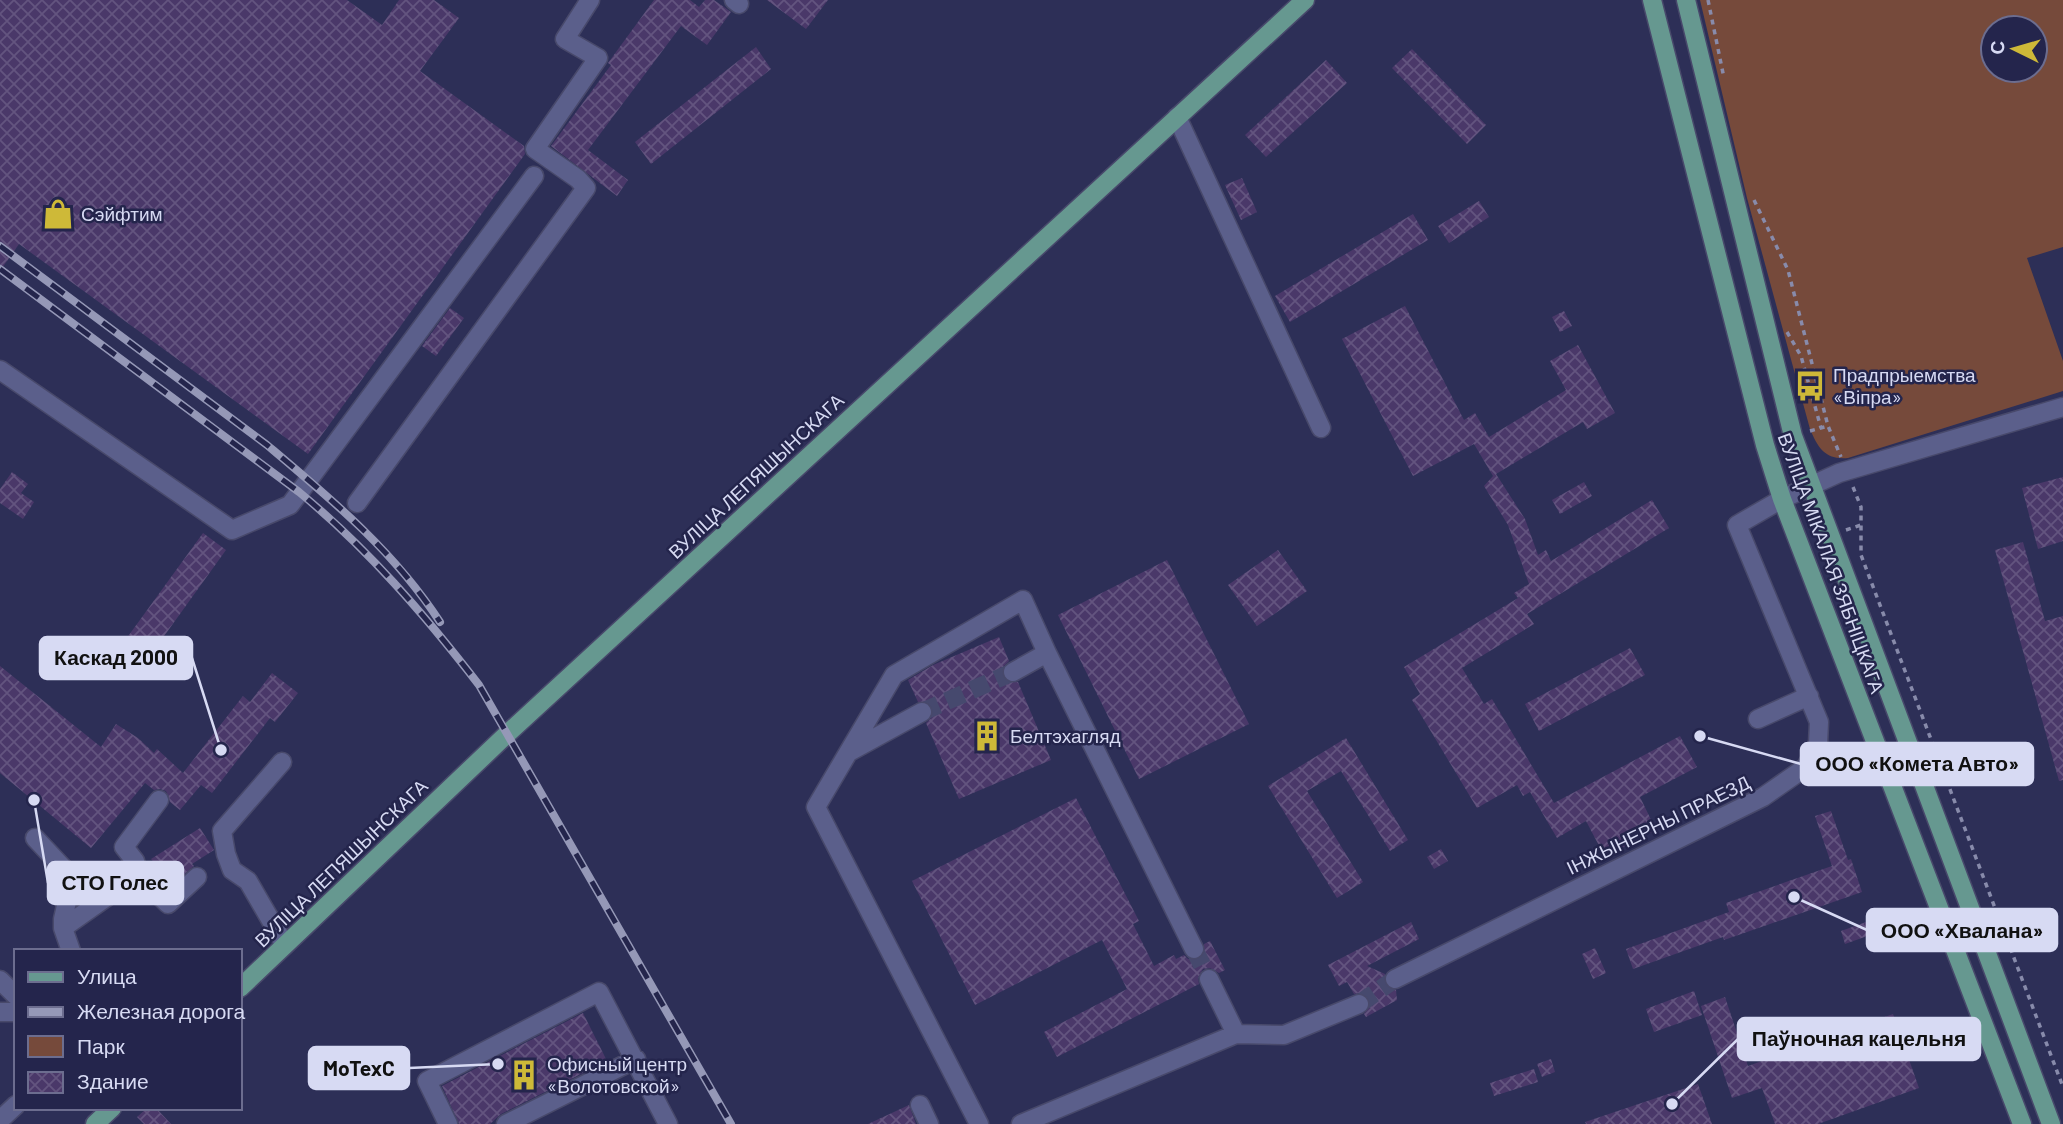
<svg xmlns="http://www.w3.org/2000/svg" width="2063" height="1124" viewBox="0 0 2063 1124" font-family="Barlow,sans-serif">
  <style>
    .green { fill: #764a3b; fill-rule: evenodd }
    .building { fill: url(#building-cross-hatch) }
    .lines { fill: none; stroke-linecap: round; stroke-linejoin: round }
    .minor-tunnel { stroke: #46496e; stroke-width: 18; stroke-dasharray: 18 9; stroke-linecap: butt }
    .minor-casing { stroke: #48496b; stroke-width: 21 }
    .major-casing { stroke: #48496b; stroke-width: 21 }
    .path { stroke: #888bab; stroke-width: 3.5; stroke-dasharray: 5 5; stroke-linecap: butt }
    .minor { stroke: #5b5f8b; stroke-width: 18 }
    .major { stroke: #669890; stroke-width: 18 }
    .rail-casing { stroke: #9598b7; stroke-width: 8 }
    .rail { stroke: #24254c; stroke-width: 5; stroke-dasharray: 16; stroke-linecap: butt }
    .labels { text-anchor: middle; stroke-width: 5; stroke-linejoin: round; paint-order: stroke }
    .poi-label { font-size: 19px; fill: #d7daf3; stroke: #24254c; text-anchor: start }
    .street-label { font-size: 19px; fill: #d7daf3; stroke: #24254c }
    .leader { fill: none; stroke: #d7daf3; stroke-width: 2.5 }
    .callout-dot { fill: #d7daf3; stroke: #24254c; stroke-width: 2.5 }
    .callout { fill: #d7daf3; stroke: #d7daf3; stroke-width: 2.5 }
    .callout-label { font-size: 21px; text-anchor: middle; font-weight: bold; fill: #111 }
  </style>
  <defs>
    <pattern id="building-cross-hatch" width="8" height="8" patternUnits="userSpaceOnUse" patternTransform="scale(1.75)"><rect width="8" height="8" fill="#4a3869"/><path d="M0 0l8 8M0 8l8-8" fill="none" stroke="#63547f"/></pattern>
  </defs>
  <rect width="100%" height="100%" fill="#2d2f57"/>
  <path class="green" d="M1700,0h363v247l-36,11 36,103v30l-215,67c-23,2 -30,-10 -38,-29l-63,-231zM1993,28h42v42h-42z"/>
  <path class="building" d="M0,0h347l35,25 17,-25h35l25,18 -39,53 104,75 1,8 -217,300 -289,-210 -19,27z
    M654,0h36l9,7 6,-7h9l17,12 -24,33 -26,-19 -93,124 40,30 -11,16 -66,-50 60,-81 -3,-2z
    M767,0h61l-22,29z
    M756,47l15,22 -120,95 -16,-22z
    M1412,49l74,76 -19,19 -75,-76z
    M1326,60l21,23 -81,74 -21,-22z
    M1242,178l15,34 -16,8 -16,-35z
    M1479,201l10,16 -40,26 -11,-17z
    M1413,214l15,26 -138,82 -15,-26z
    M1405,306l59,114 11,-7 14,24 77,-47 -16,-29 28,-16 37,68 -28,16 -4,-7 -87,52 29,45 13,36 8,-5 5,11 101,-61 17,28 -142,86 7,10 -72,44 22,36 8,-5 62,104 126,-67 17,31 -57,30 16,33 -51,27 -19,-36 -29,17 -27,-46 -7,4 -6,-11 -40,23 -65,-108 8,-6 -16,-27 114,-69 -4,-5 15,-9 -21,-59 -24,-39 9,-10 -19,-32 -61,32 -71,-137z
    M450,308l14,10 -28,38 -14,-10z
    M1564,311l8,15 -12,6 -8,-15z
    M12,472l16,12 -7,9 13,9 -11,17 -23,-16v-14z
    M2063,477v64l-25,8 -16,-61z
    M1584,482l8,14 -32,18 -8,-14z
    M203,533l23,17 -82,114 -23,-18z
    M2023,542l22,79 18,-5v164l-4,1 -64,-231z
    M1278,550l29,41 -50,35 -29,-41z
    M1167,560l82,164 -110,55 -81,-164z
    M999,637l10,24 -6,6v10l5,5h10l33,78 -92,39 -33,-76 6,-6v-10l-5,-5h-9l-10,-22 25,-15z
    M1630,648l15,27 -106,56 -14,-27z
    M0,666l101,81 15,-23 22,14 16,15 3,-4 26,24 60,-77 7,6 22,-29 26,20 -23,29 -5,-4 -58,75 -11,-8 -21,25 -10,-8 -4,-11 -6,-2 -6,1 -9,-7 -54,65 -91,-75z
    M1346,738l62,102 -18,11 -49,-80 -34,20 56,91 -26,16 -69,-112z
    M1076,798l63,123 -6,3 21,42 20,-11 2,4 8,-4 4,4h10l6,-4v-11l6,-3 15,29 -6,3 -9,-5 -7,1 -5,9 1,6 -142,73 -13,-25 83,-43 -25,-49 -127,65 -63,-124z
    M1831,811l17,49 3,-1 11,33 -138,48 -1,-3 -90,32 -7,-20 103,-37 -3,-9 106,-37 -17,-50z
    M200,828l14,22 -22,14 2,2 -21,18 -22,-25z
    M1441,849l7,12 -14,8 -7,-12z
    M1869,921l4,13 -28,10 -4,-13z
    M1411,922l8,17 -52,27 18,8v9l4,6 7,1 1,10 -31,17 -2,-3 6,-8 -1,-7 -8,-6 -7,1 -7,-12 -8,4 -11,-21z
    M1595,948l11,25 -13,6 -11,-25z
    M1694,991l8,24 -48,17 -8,-23z
    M1725,997l23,69 145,-52 26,74 -101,36h-43l-13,-36 -30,10 -31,-92z
    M583,1013l24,48 -106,53 -11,10h-31l-17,-38z
    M1551,1059l4,13 -13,5 -5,-13z
    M1534,1069l4,13 -44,14 -4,-13z
    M1698,1084l14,40h-126l-1,-2z
    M909,1105l7,19h-48z
    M147,1108h9l15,16h-27l-7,-7z"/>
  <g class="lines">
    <path class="minor-tunnel" d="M922,712l91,-40
      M1194,949l15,30
      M1359,1004l36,-25"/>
    <g class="minor-casing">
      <path id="minor" d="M734,0l5,4
        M1177,117l144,311
        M0,370l232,160 58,-25 244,-329
        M357,503l229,-315 -8,-9 -43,-30 63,-91 -33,-19 25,-39
        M1013,672l34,-19 147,296
        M1758,719l51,-23
        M849,752l73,-40
        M282,762l-60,69 4,23 6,16 16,11 37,64
        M35,838l31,33 4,17 -7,31v9l8,23
        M138,875l30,29 29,-27
        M63,928l75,-53 -3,-14 -11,-14 35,-47
        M1209,979l27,55
        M1395,979l368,-182 43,-30 12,-23 1,-22 -82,-197 45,-26 57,-26 224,-66
        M0,980l16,16
        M0,1012h16
        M920,1105l9,19
        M0,1120l16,-15
        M448,1124l-21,-43 172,-89 69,132
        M506,1124l130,-65
        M979,1124l-163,-317 78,-132 129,-75 24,53
        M1021,1124l215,-90 48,1 75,-31"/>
    </g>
    <g class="major-casing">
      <path id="major" d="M1652,0l113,445 17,54 240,625
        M1686,0l107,436 258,688
        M240,988l266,-253 799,-735
        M95,1124l17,-16"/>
    </g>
    <path class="path" d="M1708,0l16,78
      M1754,200l34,70 40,156 13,31
      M1787,332l14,24 20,72
      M1810,431l18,-5
      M1853,487l8,20v48l202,532
      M1846,530l15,-5"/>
    <use href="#minor" class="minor"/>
    <use href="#major" class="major"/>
    <g class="rail-casing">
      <path id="rail" d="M0,246l267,199c64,54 127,106 173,177
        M0,269l299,223c68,56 126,123 180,193l252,439"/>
    </g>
    <use href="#rail" class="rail"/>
  </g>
  <defs>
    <g id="shop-bare" transform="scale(2.415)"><path d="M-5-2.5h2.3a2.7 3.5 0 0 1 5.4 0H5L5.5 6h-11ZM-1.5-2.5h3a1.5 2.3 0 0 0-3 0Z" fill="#ceb938" stroke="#24254c" stroke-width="2.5" paint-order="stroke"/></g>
    <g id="bus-bare" transform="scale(2.415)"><path d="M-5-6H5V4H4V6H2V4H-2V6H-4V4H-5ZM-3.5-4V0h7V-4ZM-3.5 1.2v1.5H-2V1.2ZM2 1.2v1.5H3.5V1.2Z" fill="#ceb938" stroke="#24254c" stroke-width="2.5" paint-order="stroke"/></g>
    <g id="building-bare" transform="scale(2.415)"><path d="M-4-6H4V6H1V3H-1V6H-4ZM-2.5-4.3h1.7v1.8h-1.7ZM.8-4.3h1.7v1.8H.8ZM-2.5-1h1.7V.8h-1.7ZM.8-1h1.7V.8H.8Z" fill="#ceb938" stroke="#24254c" stroke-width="2.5" paint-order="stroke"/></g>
  </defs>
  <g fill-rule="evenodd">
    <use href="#shop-bare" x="58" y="214"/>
    <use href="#bus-bare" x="1810" y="386"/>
    <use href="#building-bare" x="987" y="736"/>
    <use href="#building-bare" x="524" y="1075"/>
  </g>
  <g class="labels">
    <g class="poi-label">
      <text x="81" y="221">Сэйфтим</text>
      <text x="1833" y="382">Прадпрыемства<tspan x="1833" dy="22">«Віпра»</tspan></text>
      <text x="1010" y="743">Белтэхагляд</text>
      <text x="547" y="1071">Офисный центр<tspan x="547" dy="22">«Волотовской»</tspan></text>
    </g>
    <g class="street-label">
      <text transform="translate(756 476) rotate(-43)" y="7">ВУЛІЦА ЛЕПЯШЫНСКАГА</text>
      <text transform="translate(1831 563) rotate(70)" y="7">ВУЛІЦА МІКАЛАЯ ЗЯБНІЦКАГА</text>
      <text transform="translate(1658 825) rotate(-26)" y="7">ІНЖЫНЕРНЫ ПРАЕЗД</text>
      <text transform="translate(341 863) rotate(-44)" y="7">ВУЛІЦА ЛЕПЯШЫНСКАГА</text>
    </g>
  </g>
  <path class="leader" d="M221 750L192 658M1700 736L1801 764M34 800L48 883M1794 897L1867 930M1672 1104L1738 1039M498 1064L409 1068"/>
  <g class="callout-dot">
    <circle cx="221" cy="750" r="7"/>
    <circle cx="1700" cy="736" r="7"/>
    <circle cx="34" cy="800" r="7"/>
    <circle cx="1794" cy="897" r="7"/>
    <circle cx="1672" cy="1104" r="7"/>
    <circle cx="498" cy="1064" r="7"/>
  </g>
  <g class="callout">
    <rect x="40" y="637" width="152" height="42" rx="7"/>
    <rect x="1801" y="743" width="232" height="42" rx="7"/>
    <rect x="48" y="862" width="135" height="42" rx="7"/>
    <rect x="1867" y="909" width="190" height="42" rx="7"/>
    <rect x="1738" y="1018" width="242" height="42" rx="7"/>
    <rect x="309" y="1047" width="100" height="42" rx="7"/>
  </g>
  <g class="callout-label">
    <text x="116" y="665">Каскад 2000</text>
    <text x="1917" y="771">ООО «Комета Авто»</text>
    <text x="115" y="890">СТО Голес</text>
    <text x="1962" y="938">ООО «Хвалана»</text>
    <text x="1859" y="1046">Паўночная кацельня</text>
    <text x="359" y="1076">MoTexC</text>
  </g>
  <rect x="14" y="949" width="228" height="161" fill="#24254c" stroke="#6c6d8f" stroke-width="2"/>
  <rect x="28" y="972" width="35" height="10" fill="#669890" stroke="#6c6d8f" stroke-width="2"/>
  <text x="77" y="984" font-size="21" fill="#d7daf3">Улица</text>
  <rect x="28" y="1007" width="35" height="10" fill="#9598b7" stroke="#6c6d8f" stroke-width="2"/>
  <text x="77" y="1019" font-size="21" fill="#d7daf3">Железная дорога</text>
  <rect x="28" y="1036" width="35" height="21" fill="#764a3b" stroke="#6c6d8f" stroke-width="2"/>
  <text x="77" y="1054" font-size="21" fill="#d7daf3">Парк</text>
  <rect x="28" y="1072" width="35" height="21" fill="url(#building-cross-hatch)" stroke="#6c6d8f" stroke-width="2"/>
  <text x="77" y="1089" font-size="21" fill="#d7daf3">Здание</text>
  <g transform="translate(2014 49) rotate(275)"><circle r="33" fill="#24254c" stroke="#6c6d8f" stroke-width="2"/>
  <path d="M0-5L12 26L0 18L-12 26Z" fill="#ceb938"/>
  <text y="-10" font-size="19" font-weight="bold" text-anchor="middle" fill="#d7daf3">С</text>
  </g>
</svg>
